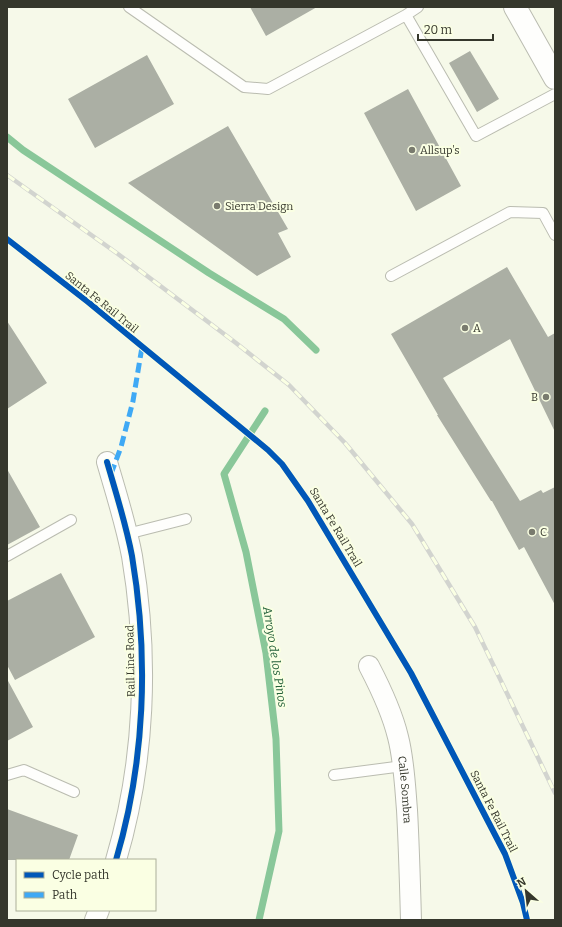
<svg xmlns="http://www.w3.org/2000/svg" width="562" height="927" viewBox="0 0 562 927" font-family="Bitter,serif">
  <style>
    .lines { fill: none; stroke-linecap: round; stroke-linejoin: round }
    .stream { stroke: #89c799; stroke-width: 7 }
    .building { fill: #abafa4 }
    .lane-casing { stroke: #babcb0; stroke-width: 12 }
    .street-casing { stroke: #babcb0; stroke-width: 22 }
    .secondary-casing { stroke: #babcb0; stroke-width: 24 }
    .lane { stroke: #fefefc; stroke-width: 10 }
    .street { stroke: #fefefc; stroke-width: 20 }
    .secondary { stroke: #fefefc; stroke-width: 22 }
    .rail-casing { stroke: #d2d4cf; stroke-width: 4.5 }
    .rail { stroke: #faffe3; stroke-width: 3; stroke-dasharray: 9; stroke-linecap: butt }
    .quiet { stroke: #3fa9f5; stroke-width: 5; stroke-dasharray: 10 5; stroke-linecap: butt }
    .cycleway-casing { stroke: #faffe3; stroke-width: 8 }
    .cycleway { stroke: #0057b8; stroke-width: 6 }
    .poi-dot { fill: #797b6e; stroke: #faffe3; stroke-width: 1.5 }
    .labels { text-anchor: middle; stroke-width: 4; stroke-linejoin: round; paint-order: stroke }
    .poi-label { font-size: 11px; fill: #35372c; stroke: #faffe3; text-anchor: start }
    .street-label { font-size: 11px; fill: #35372c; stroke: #faffe3 }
    .water-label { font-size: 12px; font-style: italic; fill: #24613a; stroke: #faffe3 }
  </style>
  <rect width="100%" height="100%" fill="#f6f9e9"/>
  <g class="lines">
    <path class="stream" d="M7,137l16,13 186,123 75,46 32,31
      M259,920l20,-89 -3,-92 -10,-86 -20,-101 -22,-78 41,-63"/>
  </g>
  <path class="building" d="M250,7h67l-51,29z
    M470,51l29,48 -22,13 -28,-49z
    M147,55l27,49 -79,44 -27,-49z
    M408,89l53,97 -45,25 -52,-98z
    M228,126l60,103 -10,4 13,24 -34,19 -129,-93z
    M507,267l41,70 7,-4v99l-45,-93 -67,39 77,123 21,-11 2,3 12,-6v118l-31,-58 -5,3 -27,-49h-1l-54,-86h1l-47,-81z
    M7,321l40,62 -40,26z
    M7,469l33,58 -33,18z
    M61,573l34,64 -80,43 -8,-15v-64z
    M7,679l26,48 -26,14z
    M7,809l71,26 -9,25h-62z"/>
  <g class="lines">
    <g class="lane-casing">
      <path id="lane" d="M129,7l115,80 24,2 138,-74 12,-8
        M406,15l70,121 79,-42
        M391,276l119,-64 33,1 12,22
        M127,534l59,-15
        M7,556l64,-36
        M7,775l17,-5 50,22
        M334,775l69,-9"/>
    </g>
    <g class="street-casing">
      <g id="street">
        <path d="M107,462c9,31 19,62 25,94 17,101 13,206 -16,304"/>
        <path id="s1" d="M369,666c12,23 23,46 29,71 6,23 7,49 9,73 2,36 3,73 4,110"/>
        <path d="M95,920l4,-10"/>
      </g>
    </g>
    <g class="secondary-casing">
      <path id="secondary" d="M515,7l40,71"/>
    </g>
    <use href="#lane" class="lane"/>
    <use href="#street" class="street"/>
    <use href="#secondary" class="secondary"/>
    <g class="rail-casing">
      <path id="rail" d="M7,175l111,79 118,89 53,42 56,58 67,81 63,103 80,166"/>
    </g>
    <use href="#rail" class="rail"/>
    <path class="quiet" d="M111,474l10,-27 12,-46 9,-54"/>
    <g class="cycleway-casing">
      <path id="cycleway" d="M7,239l81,63 180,148 14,14 26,37 103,172 94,181 18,49 4,17
        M107,462c9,31 19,62 25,94 17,101 13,206 -16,304"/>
    </g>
    <use href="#cycleway" class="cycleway"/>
  </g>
  <g class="poi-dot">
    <circle cx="412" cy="150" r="4"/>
    <circle cx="217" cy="206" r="4"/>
    <circle cx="465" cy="328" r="4"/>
    <circle cx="546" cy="397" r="4"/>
    <circle cx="532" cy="532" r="4"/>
  </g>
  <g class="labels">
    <g class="poi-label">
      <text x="420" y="154">Allsup's</text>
      <text x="225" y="210">Sierra Design</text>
      <text x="473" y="332">A</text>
      <text x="538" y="401" text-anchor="end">B</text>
      <text x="540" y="536">C</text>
    </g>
    <g class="street-label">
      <text transform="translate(102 302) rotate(39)" y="4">Santa Fe Rail Trail</text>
      <text transform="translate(336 527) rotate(59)" y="4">Santa Fe Rail Trail</text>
      <text transform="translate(130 661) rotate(-91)" y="4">Rail Line Road</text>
      <text dy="4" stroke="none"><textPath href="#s1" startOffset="130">Calle Sombra</textPath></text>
      <text transform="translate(494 811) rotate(63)" y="4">Santa Fe Rail Trail</text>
    </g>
    <g class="water-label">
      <text transform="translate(275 657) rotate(81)" y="4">Arroyo de los Pinos</text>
    </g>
  </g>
  <rect width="562" height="927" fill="none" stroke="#35372c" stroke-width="16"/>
  <rect x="16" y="859" width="140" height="52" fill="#faffe3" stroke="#abaf9a"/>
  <rect x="24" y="872" width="20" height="6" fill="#0057b8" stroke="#abaf9a"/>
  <text x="52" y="879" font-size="12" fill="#35372c">Cycle path</text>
  <rect x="24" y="892" width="20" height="6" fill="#3fa9f5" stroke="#abaf9a"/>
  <text x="52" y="899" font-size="12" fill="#35372c">Path</text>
  <g transform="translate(526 891) rotate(332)" stroke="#faffe3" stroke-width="3" paint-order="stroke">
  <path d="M0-3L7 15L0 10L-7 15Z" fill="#35372c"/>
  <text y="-6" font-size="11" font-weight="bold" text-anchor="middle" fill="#35372c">N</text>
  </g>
  <path d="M418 34v6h75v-6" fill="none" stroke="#35372c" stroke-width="2"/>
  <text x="424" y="34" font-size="12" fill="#35372c" stroke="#faffe3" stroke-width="3" paint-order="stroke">20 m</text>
</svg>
